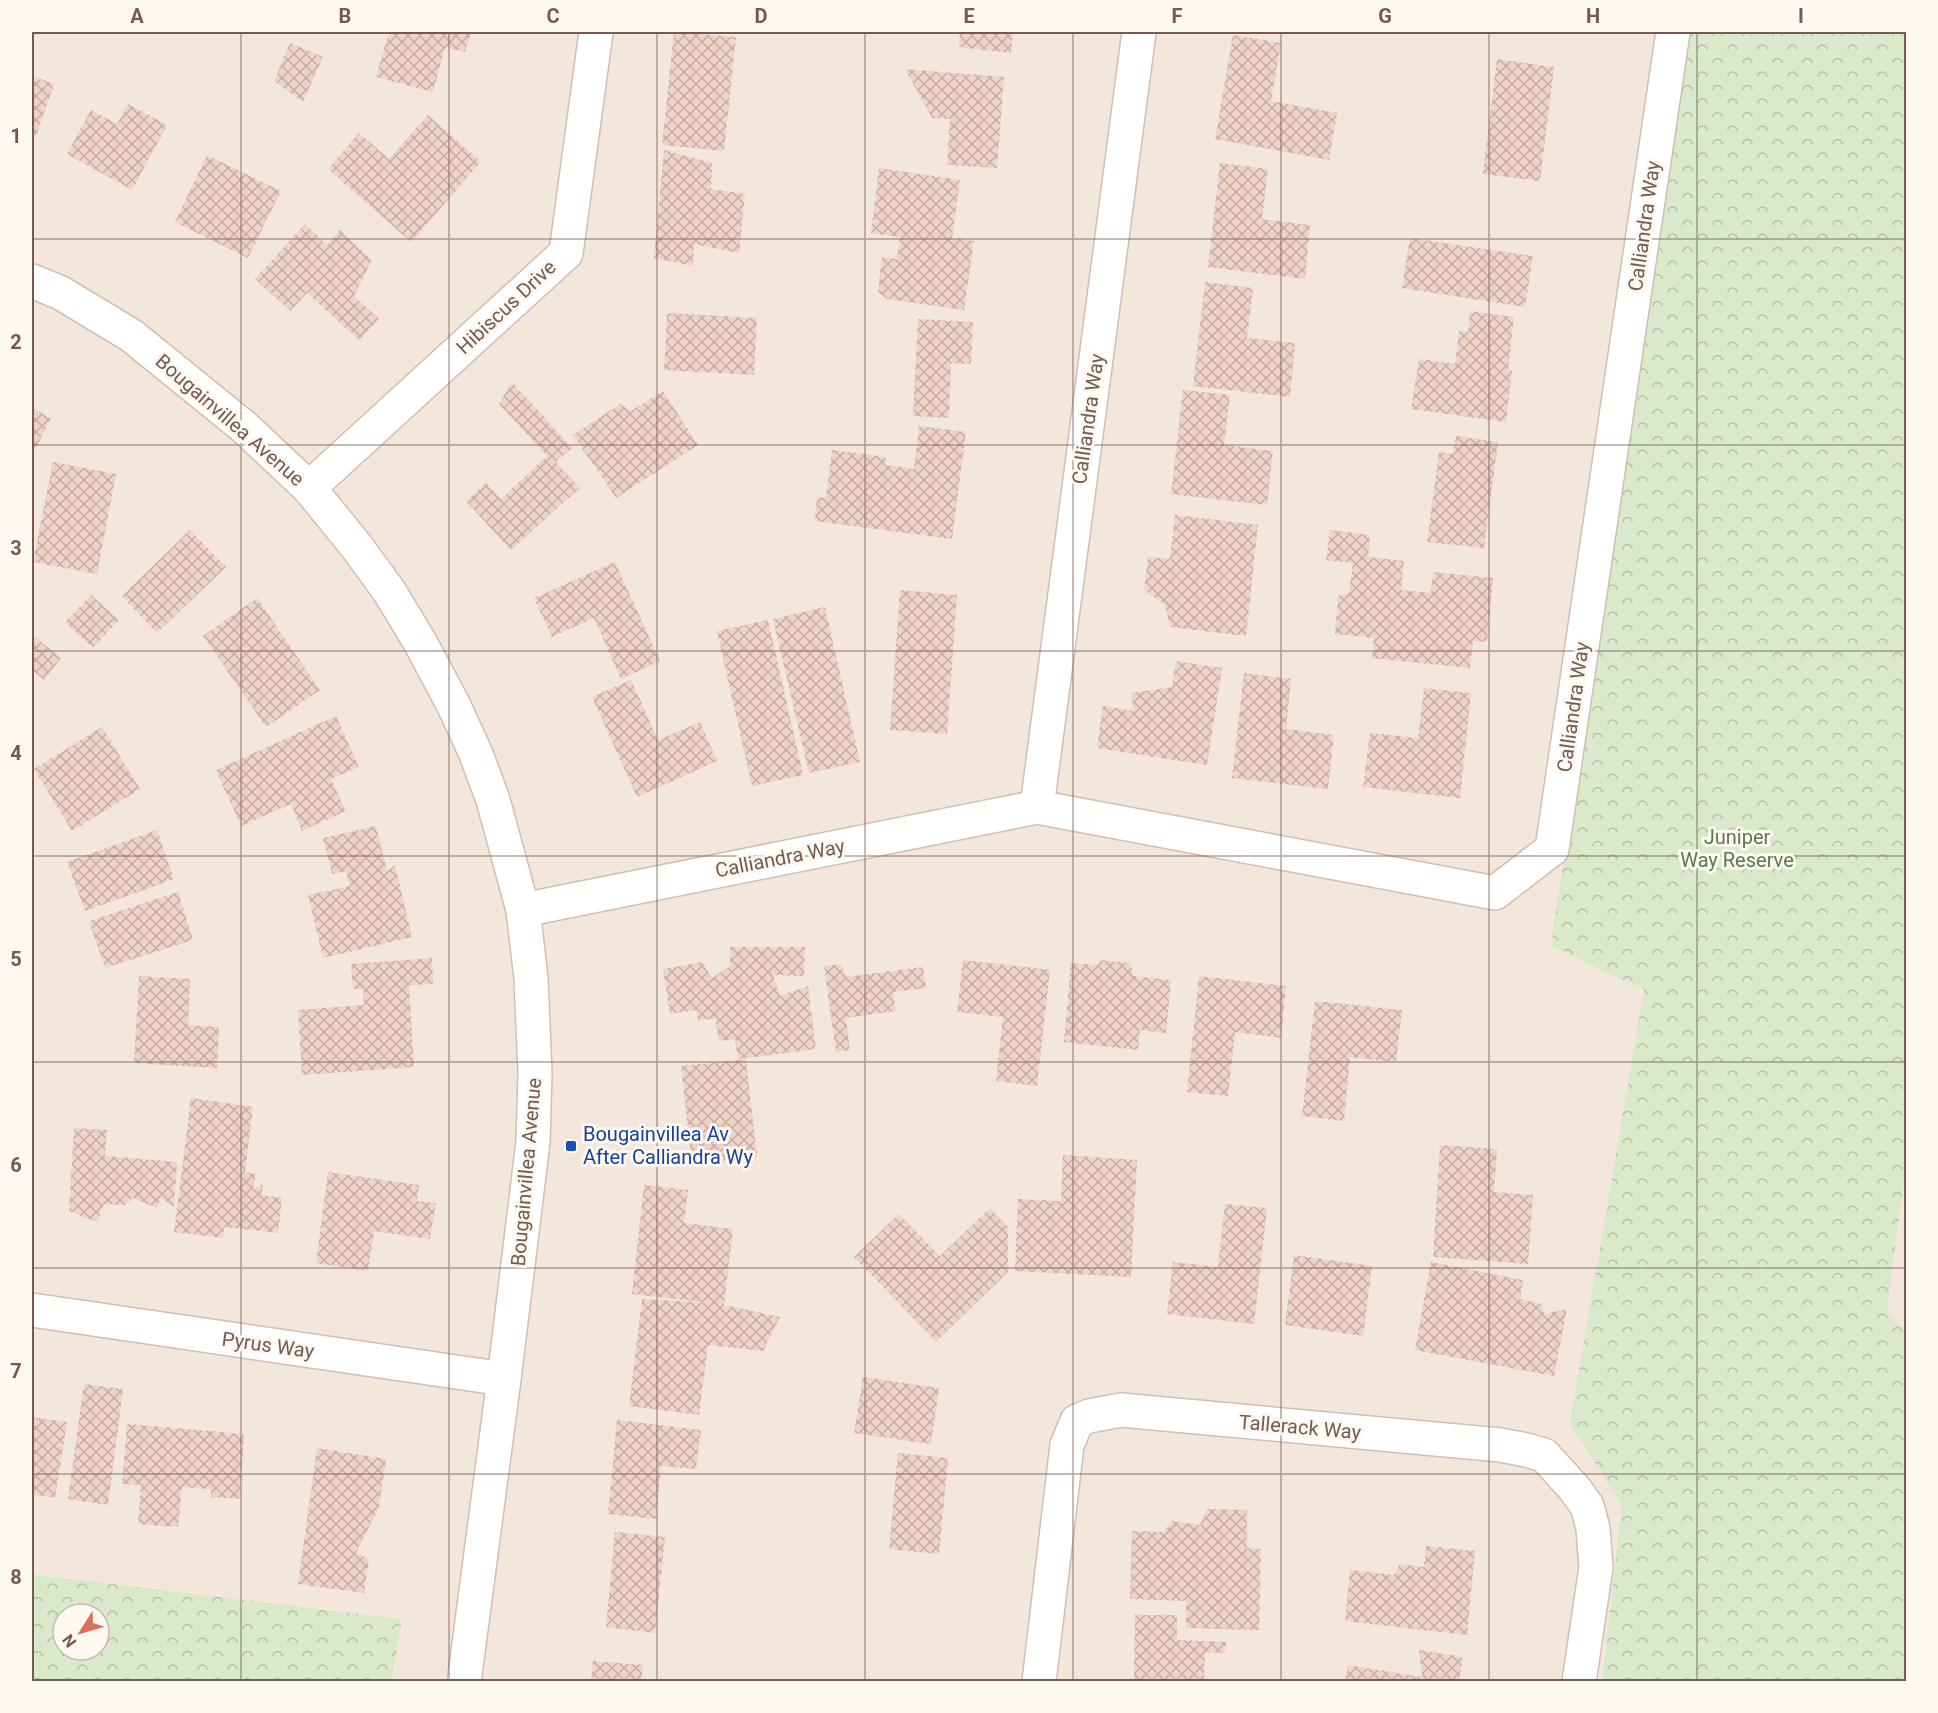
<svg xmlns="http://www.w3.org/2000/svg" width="1938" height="1713" viewBox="0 0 1938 1713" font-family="Roboto,sans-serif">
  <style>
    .residential { fill: #f3e6da }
    .forest { fill: url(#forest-crowns); fill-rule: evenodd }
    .building { fill: url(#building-cross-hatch) }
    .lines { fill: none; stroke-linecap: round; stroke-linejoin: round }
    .street-casing { stroke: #d0beb4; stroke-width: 36 }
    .secondary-casing { stroke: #d3beb1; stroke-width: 36 }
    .street { stroke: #fff; stroke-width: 33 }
    .secondary { stroke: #fff; stroke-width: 33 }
    .grid { fill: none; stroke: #765a4f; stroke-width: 1.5; stroke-opacity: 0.55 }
    .transit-dot { fill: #1a4fb4; stroke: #fef8f2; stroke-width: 2 }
    .labels { text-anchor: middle; stroke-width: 6; stroke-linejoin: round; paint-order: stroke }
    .street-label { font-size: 20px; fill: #765a4f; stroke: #fef8f2 }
    .park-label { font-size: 20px; fill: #5a7a48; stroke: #fef8f2 }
    .transit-label { font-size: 20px; fill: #164399; stroke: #fef8f2; text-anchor: start }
    .neatline { fill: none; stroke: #765a4f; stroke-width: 2 }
    .grid-label { font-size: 20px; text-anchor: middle; font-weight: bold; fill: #765a4f }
  </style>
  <defs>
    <pattern id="forest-crowns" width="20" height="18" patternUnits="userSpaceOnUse" patternTransform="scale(1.5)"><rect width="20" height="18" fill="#d9e9ca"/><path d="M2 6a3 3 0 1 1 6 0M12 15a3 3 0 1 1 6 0" fill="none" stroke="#b5c0a6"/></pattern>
    <pattern id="building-cross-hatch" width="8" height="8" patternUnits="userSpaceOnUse" patternTransform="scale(1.5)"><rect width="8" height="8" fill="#efd3c5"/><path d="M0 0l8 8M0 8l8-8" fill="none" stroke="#c6aea2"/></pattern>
  </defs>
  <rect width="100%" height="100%" fill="#fbf4ec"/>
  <path class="residential" d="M32,32h1874v1649h-1514l10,-62 -370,-45z"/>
  <path class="forest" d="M1688,32h218v1132l-19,148 19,20v349h-304l20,-176 -52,-81 74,-434 -93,-45z
    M32,1574l370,45 -10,62h-360zM63,1614h36v36h-36z"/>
  <path class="building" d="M389,32h82l-6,20 -20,-5 -12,45 -57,-15z
    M674,32l62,5 -12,114 -62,-6z
    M960,32h53l-2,21 -52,-6z
    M1233,35l48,8 -10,58 66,12 -8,47 -114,-21z
    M290,43l33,14 -20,45 -29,-21z
    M1497,59l57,8 -14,114 -57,-7z
    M905,69l99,8 -7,91 -50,-3 3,-46 -18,-1z
    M32,76l22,8 -18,52 -4,-2z
    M128,104l39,21 -35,65 -65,-36 24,-44 26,14z
    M428,115l53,47 -70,80 -83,-73 31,-36 30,26z
    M664,150l48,13 -1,26 34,5 -6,59 -45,-9 -1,22 -39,-8z
    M207,155l74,36 -33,67 -73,-36z
    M1220,163l48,6 -6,50 48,6 -5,54 -97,-12z
    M879,168l81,12 -8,58 22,3 -10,69 -77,-11 -9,-7 4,-35 15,2 3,-22 -29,-4z
    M305,224l22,21 13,-15 32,30 -18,36 25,23 -20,21 -52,-47 -17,18 -35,-32z
    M1410,238l123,18 -8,51 -123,-19z
    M1205,282l48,6 -6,50 48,5 -5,54 -97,-11z
    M1470,311l44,6 -6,53 4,1 -6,51 -95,-13 8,-50 36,5 4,-33 9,1z
    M667,313l90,5 -3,57 -90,-5z
    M918,319l55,3 -2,42 -20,-1 -2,55 -36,-2z
    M512,382l60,66 -16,14 24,26 -69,62 -45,-49 20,-18 15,16 46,-43 -48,-52z
    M1183,390l47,5 -6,50 49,6 -6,54 -96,-11z
    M663,391l35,54 -82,53 -43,-63 47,-31 11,7z
    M32,408l19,10 -19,38z
    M919,426l47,6 -14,107 -137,-18 2,-24 9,1 6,-48 54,7 -1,8 29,4z
    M1456,436l42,6 -14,106 -57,-6 12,-90 14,2z
    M53,462l63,12 -19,100 -64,-12z
    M1175,515l83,10 -12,111 -76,-9 -5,-22 -21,-15 4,-33 22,2z
    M190,530l36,37 -69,66 -35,-37z
    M1330,530l40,5 -2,22 36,4 -3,29 30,3 2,-21 60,6 -6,64 -14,-1 -3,27 -98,-10 2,-20 -39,-4 3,-38 11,-3 4,-30 -27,-3z
    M615,562l45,99 -39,18 -27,-61 -42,19 -18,-39z
    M900,590l57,5 -10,139 -57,-4z
    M91,595l28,25 -26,28 -28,-26z
    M257,598l63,92 -54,37 -63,-91z
    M825,607l35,155 -51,11 -36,-154z
    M768,620l35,155 -51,11 -35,-155z
    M35,637l26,21 -17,22 -12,-10v-29z
    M1176,661l46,7 -15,97 -110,-17 6,-42 31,5 -3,-18 41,-6z
    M1244,673l47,6 -5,50 48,6 -6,54 -96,-11z
    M631,680l27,60 42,-18 17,39 -80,36 -45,-100z
    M1424,688l47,5 -11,105 -97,-11 7,-54 48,5z
    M336,716l23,51 -28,12 15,32 -44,20 -11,-27 -50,22 -25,-56z
    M102,727l38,62 -68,42 -38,-62z
    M376,826l11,45 8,-6 17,72 -89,21 -15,-63 42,-9 -4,-15 -14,3 -9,-36z
    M157,830l17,49 -89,32 -18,-49z
    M178,892l15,48 -88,28 -16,-47z
    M730,947h75l-1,29 -31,-1 7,21 28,-10 8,63 -78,10 -3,-20 -16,2 -4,-23 -17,3 -2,-11 -26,4 -7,-45 39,-7 10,16 18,-12z
    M432,958l1,26 -24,1 5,82 -112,8 -4,-65 66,-5 -1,-16h-10l-2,-25z
    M963,960l87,10 -13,116 -41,-5 7,-64 -46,-5z
    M1099,960l31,3 4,13 37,4 -5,53 -26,-3 -2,20 -74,-8 7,-79 27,2z
    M840,964l7,13 76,-10 3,21 -33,4 3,19 -50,7 4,32 -14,2 -12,-86z
    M139,976l51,3 -2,46 31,2 -2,41 -83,-5z
    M1199,976l87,10 -5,52 -46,-6 -7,64 -41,-4z
    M1315,1001l87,9 -6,52 -46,-5 -6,64 -42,-5z
    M746,1059l11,98 -65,7 -11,-98z
    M191,1098l62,9 -8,65 11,2 -3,15 10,-5 -1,11 20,3 -4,35 -54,-6 -1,11 -49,-6z
    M74,1128l33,2 -2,26 72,6 -3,45 -13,-9 -4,10 -24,-10 -8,7 -21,-1 -7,18 -28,-11z
    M1440,1145l57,4 -3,43 39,3 -5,69 -95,-7z
    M1063,1155l74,5 -6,117 -116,-6 3,-72 43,2z
    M328,1172l91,13 -2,16 19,2 -6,36 -56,-8 -6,40 -52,-8z
    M644,1185l44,5 -4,33 49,6 -9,76 56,12 -17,34 -55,-6 -9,70 -70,-9 13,-107 68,4 -78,-9z
    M1225,1204l42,4 -13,116 -87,-10 6,-52 45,5z
    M990,1208l18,19v45l-72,70 -82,-85 45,-43 41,42z
    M1294,1255l78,11 -9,70 -78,-11z
    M1431,1262l92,18 -3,19 22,5 2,10 23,-5 -13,67 -139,-26z
    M863,1377l76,11 -8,56 -77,-11z
    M84,1384l39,5 -15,116 -40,-6z
    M32,1417l35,5 -12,76 -23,-4z
    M617,1420l84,10 -5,39 -35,-3 -5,53 -48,-5z
    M127,1424l117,10 -4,65 -28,-2 -2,-8 -28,-2 -4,40 -40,-3 3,-39 -19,-1z
    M317,1448l69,11 -7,48 -23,46 13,6 -5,34 -66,-9z
    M898,1453l50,5 -9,96 -50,-5z
    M1207,1509l40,1v38l14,1 -2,81 -73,-2v-27l-56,-2 2,-68 32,1 8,-11 28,4z
    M615,1532l50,5 -10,96 -49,-6z
    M1426,1546l49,5 -8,84 -122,-14 5,-51 44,5 6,-11 24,3z
    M1135,1615h42v25l49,2 -1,11 -20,-1 -1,30h-70z
    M1419,1650l44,7 -4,25h-114l3,-17 74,12z
    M593,1661l50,4 -2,17h-50z"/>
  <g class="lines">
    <g class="street-casing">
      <path id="street" d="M309,488l257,-235 30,-221
        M1037,807l102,-775
        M523,910l514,-103 458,86 57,-44 121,-817
        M32,1310l472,69
        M1039,1682l28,-237 10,-24 12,-5 32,-6 379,35 22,4 22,6 30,33 13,18 6,22 3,39 -17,115"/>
    </g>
    <g class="secondary-casing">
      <path id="secondary" d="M32,281l29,12 71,43 112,91 65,61 48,59 32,44 31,51 34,64 22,48 17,46 30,110 8,68 4,95 -2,69 -29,237 -40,303"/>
    </g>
    <use href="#street" class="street"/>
    <use href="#secondary" class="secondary"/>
  </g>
  <path class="grid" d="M241,32v1650M449,32v1650M657,32v1650M865,32v1650M1073,32v1650M1281,32v1650M1489,32v1650M1697,32v1650M32,239h1874M32,445h1874M32,651h1874M32,856h1874M32,1062h1874M32,1268h1874M32,1474h1874"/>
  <rect class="transit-dot" x="565" y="1140" width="12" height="12" rx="3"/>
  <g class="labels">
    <g class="street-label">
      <text transform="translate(1644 226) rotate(-82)" y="7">Calliandra Way</text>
      <text transform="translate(506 307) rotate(-43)" y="7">Hibiscus Drive</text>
      <text transform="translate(1088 419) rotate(-82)" y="7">Calliandra Way</text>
      <text transform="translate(230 420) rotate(41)" y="7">Bougainvillea Avenue</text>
      <text transform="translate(1573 707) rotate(-82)" y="7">Calliandra Way</text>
      <text transform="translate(780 858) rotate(-11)" y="7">Calliandra Way</text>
      <text transform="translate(526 1172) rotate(-85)" y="7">Bougainvillea Avenue</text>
      <text transform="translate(268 1345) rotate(8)" y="7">Pyrus Way</text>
      <text transform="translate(1300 1427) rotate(5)" y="7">Tallerack Way</text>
    </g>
    <g class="park-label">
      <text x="1737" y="844">Juniper<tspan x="1737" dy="23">Way Reserve</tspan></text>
    </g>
    <g class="transit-label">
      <text x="583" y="1141">Bougainvillea Av<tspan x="583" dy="23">After Calliandra Wy</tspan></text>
    </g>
  </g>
  <rect width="1938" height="1713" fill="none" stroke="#fef8f2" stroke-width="66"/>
  <g transform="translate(81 1632) rotate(233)"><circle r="28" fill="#fef8f2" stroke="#c8b9b1" stroke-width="1.5"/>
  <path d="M0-4.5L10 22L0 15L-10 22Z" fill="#dc6e5a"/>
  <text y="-9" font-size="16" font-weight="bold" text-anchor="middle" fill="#765a4f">N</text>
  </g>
  <rect x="33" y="33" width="1872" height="1647" class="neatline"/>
  <g class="grid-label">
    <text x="137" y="23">A</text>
    <text x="345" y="23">B</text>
    <text x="553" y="23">C</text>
    <text x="761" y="23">D</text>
    <text x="969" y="23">E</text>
    <text x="1177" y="23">F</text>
    <text x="1385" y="23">G</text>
    <text x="1593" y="23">H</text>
    <text x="1801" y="23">I</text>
    <text x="16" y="143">1</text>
    <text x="16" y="349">2</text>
    <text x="16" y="555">3</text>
    <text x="16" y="760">4</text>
    <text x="16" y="966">5</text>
    <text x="16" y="1172">6</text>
    <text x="16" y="1378">7</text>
    <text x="16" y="1584">8</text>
  </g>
</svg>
